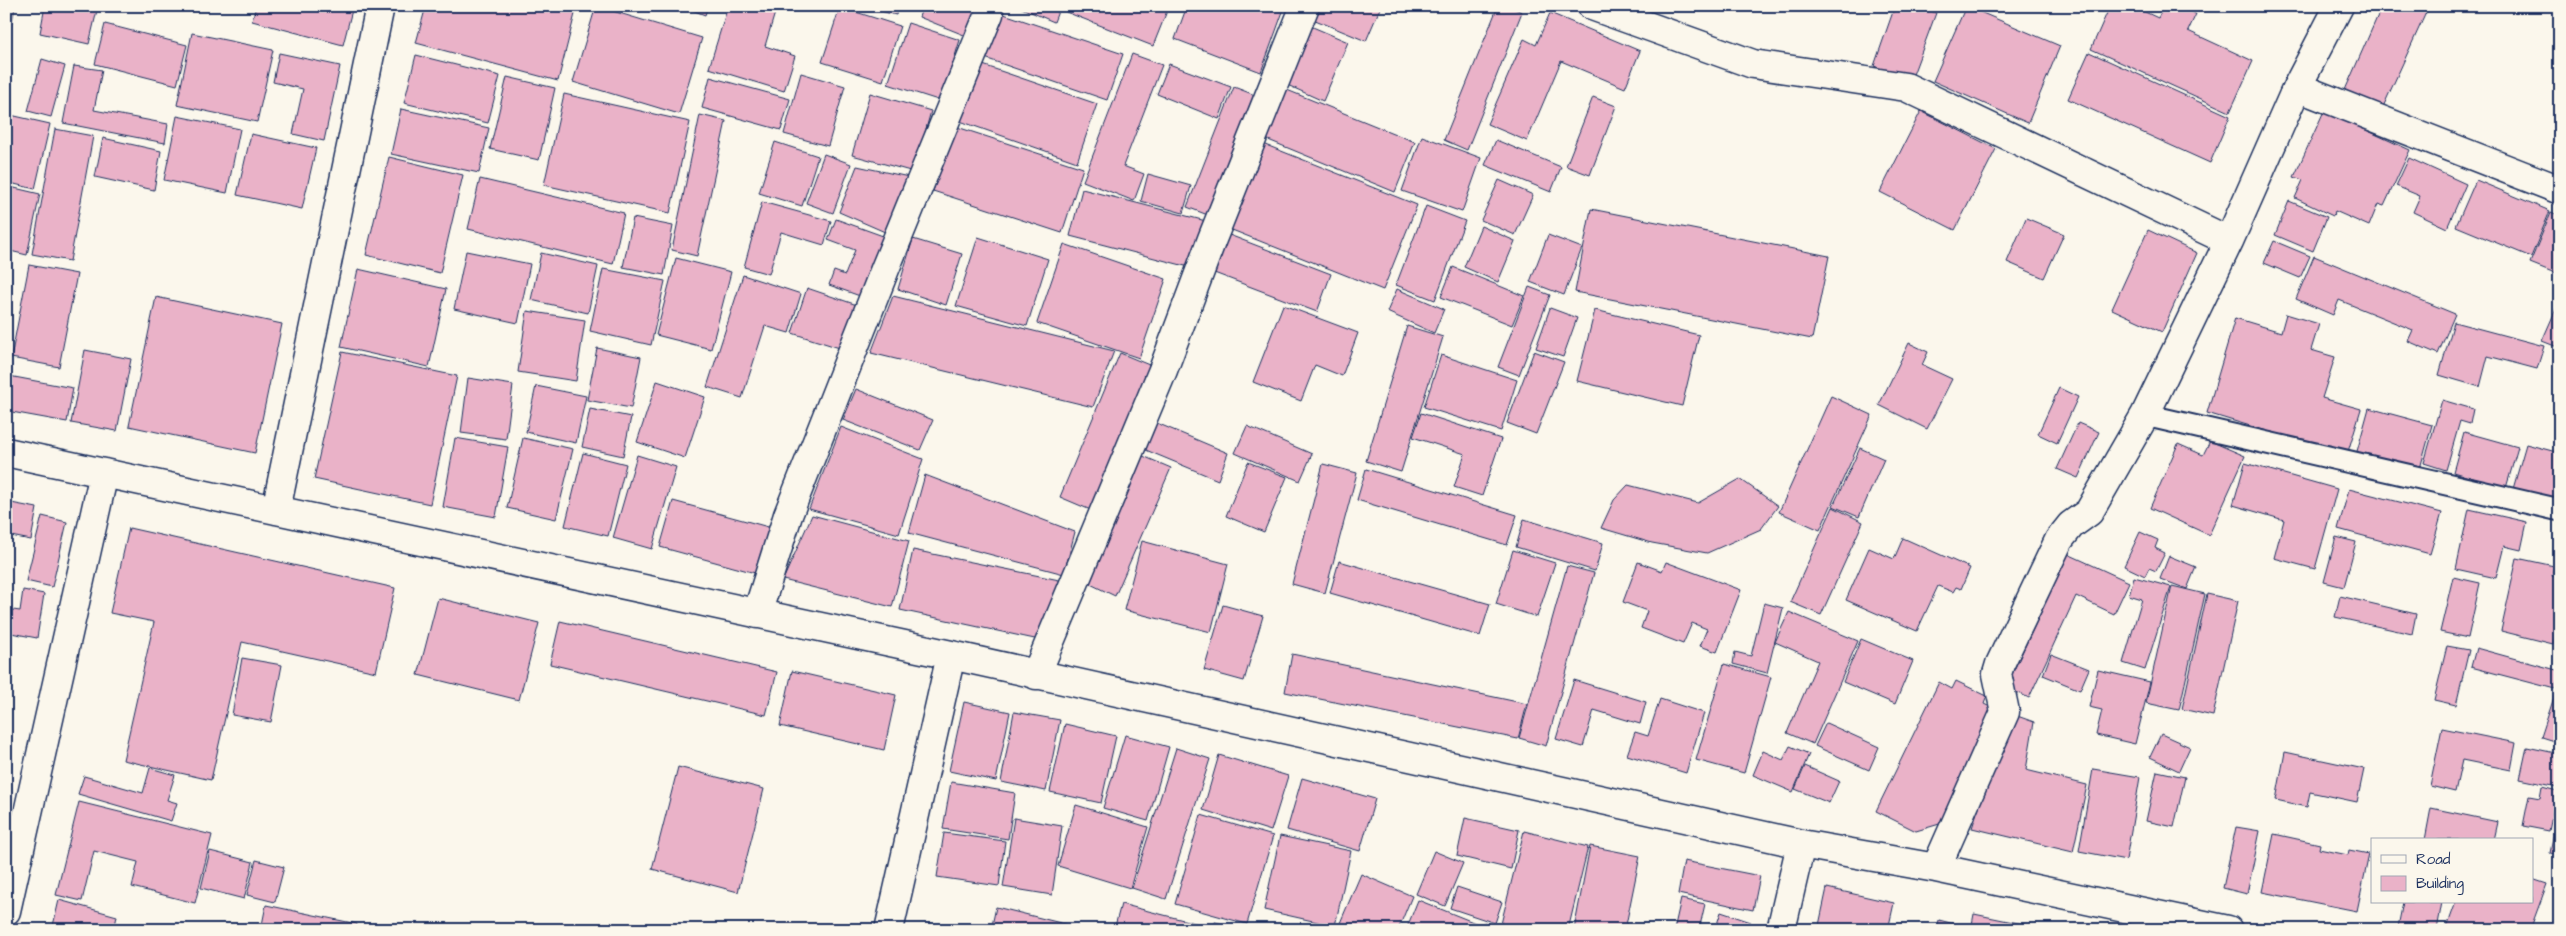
<svg xmlns="http://www.w3.org/2000/svg" width="2566" height="936" viewBox="0 0 2566 936" font-family="'Architects Daughter',sans-serif">
  <style>
    .building { fill: #eab2c8; stroke: #1b2f5e }
    .lines { fill: none; stroke-linecap: round; stroke-linejoin: round }
    .lane-casing { stroke: #1b2f5e; stroke-width: 25 }
    .street-casing { stroke: #1b2f5e; stroke-width: 31 }
    .lane { stroke: #fbf7ec; stroke-width: 21 }
    .street { stroke: #fbf7ec; stroke-width: 28 }
  </style>
  <rect width="100%" height="100%" fill="#fbf7ec"/>
  <filter id="ink" filterUnits="userSpaceOnUse"><feTurbulence type="fractalNoise" baseFrequency=".02" numOctaves="2"/><feDisplacementMap in="SourceGraphic" scale="10" xChannelSelector="R" yChannelSelector="G"/><feConvolveMatrix kernelMatrix="1 2 1 2 8 2 1 2 1" color-interpolation-filters="sRGB"/></filter>
  <g filter="url(#ink)">
    <path class="building" d="M6,6h9l-4,21 -5,-1z
      M45,6h53l-9,38 -49,-11z
      M256,6h97l-10,39 -91,-24z
      M426,6h151l-19,75 -142,-38z
      M596,6l106,32 -23,76 -106,-32z
      M682,6h26l-3,9z
      M728,6h49l-12,40 30,10 -11,35 -75,-23z
      M861,6h37l-2,9z
      M923,6h63l-12,33 -55,-22z
      M1017,6h43l-6,16z
      M1068,6h101l-16,40 -87,-34z
      M1187,6h98l-24,66 -86,-33z
      M1312,6h69l-15,35 -58,-24z
      M1498,6h10l14,6 -55,138 -23,-10z
      M1895,6h23l18,7 -25,67 -37,-14z
      M1966,6l94,40 -32,77 -95,-42z
      M2110,6h22l26,12 6,-12h14l18,8 -8,17 65,30 -23,51 -139,-63z
      M2382,6h47l-46,101 -38,-17z
      M840,7l60,19 -17,55 -61,-19z
      M995,11l128,43 -16,46 -128,-44z
      M1550,13l90,38 -15,37 -64,-27 -34,80 -40,-17 37,-85 12,6z
      M908,23l52,17 -19,61 -53,-17z
      M105,24l82,21 -10,40 -82,-21z
      M1308,25l40,17 -25,59 -40,-18z
      M192,33l81,17 -16,72 -80,-17z
      M2089,52l141,64 -20,47 -142,-64z
      M279,53l61,13 -16,75 -31,-7 10,-45 -30,-7z
      M1132,54l30,11 -39,101 21,8 -10,27 -51,-20z
      M416,55l84,21 -12,47 -84,-20z
      M42,59l23,7 -14,51 -23,-6z
      M977,63l120,41 -20,58 -120,-42z
      M1169,64l62,23 -12,32 -62,-25z
      M74,66l28,4 -8,40 74,14 -3,19 -102,-20z
      M801,73l44,13 -17,60 -44,-12z
      M507,77l48,11 -16,72 -49,-11z
      M710,77l80,22 -9,31 -79,-22z
      M1234,87l26,10 -47,120 -26,-10z
      M1287,90l128,52 -20,50 -129,-53z
      M870,93l61,18 -17,61 -62,-17z
      M564,94l126,28 -20,91 -126,-28z
      M1593,97l23,9 -26,69 -24,-9z
      M401,109l88,19 -10,45 -88,-19z
      M1921,111l75,38 -41,81 -75,-38z
      M2324,111l86,39 -26,56 -6,-2 -9,22 -34,-15 -2,5 -38,-18 8,-18 -9,-3z
      M6,114l44,10 -15,65 -29,-7z
      M700,115l26,6 -29,135 -25,-6z
      M177,116l63,13 -13,64 -63,-13z
      M954,126l129,42 -21,65 -129,-42z
      M55,129l38,7 -23,125 -38,-7z
      M251,134l65,14 -14,61 -65,-14z
      M1422,136l59,22 -19,54 -60,-21z
      M103,138l58,13 -7,39 -59,-13z
      M1496,140l65,27 -10,25 -66,-27z
      M775,142l43,14 -16,50 -43,-13z
      M1261,143l156,62 -34,85 -156,-62z
      M824,154l27,10 -18,49 -27,-10z
      M389,157l74,18 -23,98 -74,-18z
      M2409,158l57,26 -19,44 -34,-16 7,-16 -24,-10z
      M857,166l52,11 -24,55 -46,-20z
      M1148,174l43,12 -8,27 -42,-12z
      M480,179l144,34 -11,51 -145,-35z
      M1499,180l34,15 -18,40 -34,-15z
      M2476,180l74,31 -19,46 -75,-31z
      M6,186l34,8 -13,61 -21,-5z
      M1082,189l124,32 -13,47 -123,-32z
      M2289,201l38,16 -14,34 -38,-16z
      M762,202l69,19 -7,24 -43,-13 -12,42 -25,-7z
      M1426,206l39,15 -30,79 -39,-15z
      M1591,209l238,47 -17,83 -237,-47z
      M2551,212l9,4v45l-5,12 -25,-10z
      M633,218l40,8 -9,49 -41,-8z
      M2026,218l38,16 -20,44 -37,-16z
      M836,219l47,17 -23,60 -31,-11 5,-14 11,4 10,-25 -27,-10z
      M1481,226l34,15 -17,41 -34,-15z
      M2148,230l49,23 -35,79 -50,-23z
      M1224,233l107,41 -14,38 -108,-41z
      M1548,235l34,13 -18,47 -34,-13z
      M978,237l70,22 -21,67 -71,-20z
      M913,239l49,15 -16,51 -48,-16z
      M2274,241l36,15 -10,22 -36,-15z
      M1064,244l102,35 -27,79 -102,-35z
      M466,251l64,13 -12,59 -64,-14z
      M541,253l57,13 -10,47 -57,-13z
      M2314,256l141,58 -17,40 -30,-13 5,-11 -74,-30 -6,15 -37,-16z
      M676,258l55,14 -20,77 -55,-14z
      M29,265l48,9 -18,93 -48,-9z
      M1453,267l71,29 -12,29 -71,-28z
      M358,269l88,20 -17,78 -88,-20z
      M603,269l62,12 -14,64 -61,-14z
      M743,275l58,19 -12,39 -24,-7 -23,72 -35,-11z
      M1529,287l21,8 -31,80 -21,-8z
      M807,288l53,18 -14,44 -54,-17z
      M1397,289l47,20 -10,24 -47,-21z
      M893,296l221,55 -21,56 -222,-54z
      M156,297l126,27 -27,129 -126,-27z
      M2560,300v48l-18,-7z
      M1283,305l75,28 -16,43 -27,-11 -14,36 -48,-19z
      M1550,308l27,10 -14,39 -27,-9z
      M1595,310l104,25 -17,71 -105,-25z
      M527,311l58,9 -9,61 -58,-9z
      M2286,314l33,10 -8,26 24,7 -13,41 39,11 -14,46 -140,-42 28,-95 46,14z
      M2454,322l90,24 -7,23 -49,-13 -8,31 -41,-12z
      M1407,326l36,11 -42,135 -35,-11z
      M1909,343l19,9 -6,13 30,14 -25,50 -48,-24z
      M597,348l44,9 -10,51 -44,-8z
      M85,350l46,9 -14,72 -46,-8z
      M1534,351l30,11 -28,72 -29,-11z
      M342,352l115,24 -27,128 -116,-25z
      M1120,353l34,14 -61,144 -33,-14z
      M1441,355l76,25 -16,51 -77,-24z
      M9,376l64,12 -6,34 -61,-11z
      M468,378l45,7 -7,54 -45,-6z
      M657,381l48,16 -20,61 -48,-16z
      M536,386l50,10 -10,47 -50,-11z
      M2059,388l19,9 -21,46 -19,-9z
      M856,389l77,31 -13,30 -77,-30z
      M1831,396l41,19 -52,115 -41,-18z
      M2442,400l31,9 -3,15 -10,-3 -14,49 -22,-7z
      M2369,408l63,17 -13,47 -63,-17z
      M590,409l41,8 -8,39 -41,-9z
      M1421,413l80,26 -19,57 -28,-9 11,-33 -52,-17z
      M1152,421l76,32 -10,27 -77,-32z
      M2078,423l21,9 -21,46 -21,-9z
      M1247,426l65,28 -12,27 -65,-28z
      M841,427l82,32 -24,75 -90,-25z
      M2464,432l54,15 -12,41 -53,-16z
      M455,438l53,9 -12,70 -53,-10z
      M523,438l50,11 -17,70 -49,-11z
      M2210,441l35,15 -36,79 -59,-27 28,-64 25,11z
      M2526,444l34,9v49l-47,-13z
      M1860,448l24,11 -25,58 -26,-11z
      M583,453l43,11 -18,72 -43,-10z
      M1136,453l35,15 -56,128 -35,-17z
      M637,455l39,12 -24,82 -39,-11z
      M1248,462l39,15 -23,55 -38,-16z
      M2245,463l92,26 -22,80 -41,-11 10,-38 -51,-15z
      M1323,464l34,9 -32,120 -33,-9z
      M1366,469l151,46 -10,30 -150,-45z
      M925,475l150,57 -11,42 -155,-41z
      M1740,479l38,27 -17,23 -54,24 -55,-10 -51,-15 13,-28 14,-15 70,18z
      M2349,489l93,24 -12,41 -92,-25z
      M673,501l99,27 -13,46 -99,-27z
      M6,502l31,6 -6,32 -25,-5z
      M1833,507l30,15 -42,93 -31,-13z
      M2469,509l58,13 -6,28 -17,-4 -8,32 -40,-9z
      M812,515l97,26 -17,66 -109,-27z
      M42,516l25,6 -15,65 -26,-6z
      M1524,519l79,24 -8,28 -79,-24z
      M129,528l266,60 -19,84 -134,-30 -31,138 -88,-20 31,-138 -44,-9z
      M2140,532l18,8 -3,8 10,5 -9,18 -7,-3 -4,8 -21,-10z
      M2336,537l20,5 -12,45 -20,-5z
      M1903,538l67,30 -9,21 -5,-2 -3,5 -15,-6 -21,45 -71,-31 23,-52 25,11z
      M1142,541l86,23 -17,68 -87,-22z
      M913,550l156,32 -25,59 -144,-31z
      M1513,550l42,13 -18,54 -41,-13z
      M2068,554l61,28 -15,32 -38,-18 -47,102 -23,-11z
      M2169,556l27,11 -9,22 -27,-10z
      M2517,558l37,8 -2,10 8,2v36l-7,30 -52,-13z
      M1339,561l151,43 -10,32 -150,-43z
      M1638,562l24,9 4,-9 75,28 -24,62 -17,-6 7,-17 -15,-6 -9,21 -42,-16 6,-17 -24,-9z
      M1567,566l27,7 -48,173 -27,-8z
      M2134,577l37,10 -26,83 -22,-7 19,-64 -13,-4z
      M2453,577l27,6 -12,55 -28,-6z
      M2172,586l33,8 -26,116 -33,-7z
      M23,590l21,4 -7,44 -31,-6v-23l14,2z
      M2207,594l31,7 -25,115 -31,-7z
      M2340,596l76,18 -4,20 -77,-17z
      M438,598l101,25 -20,77 -101,-25z
      M1764,603l19,5 -16,65 -34,-9 2,-12 16,4z
      M1223,605l40,11 -19,65 -40,-11z
      M1789,612l69,29 -45,103 -26,-11 31,-72 -43,-19z
      M560,621l217,51 -11,43 -216,-51z
      M1861,639l52,22 -18,43 -52,-22z
      M2447,646l22,4 -13,55 -22,-5z
      M2476,648l84,23 -5,18 -84,-22z
      M1292,654l235,50 -9,35 -233,-47z
      M2051,654l38,15 -9,21 -37,-15z
      M242,658l40,7 -11,57 -39,-7z
      M1724,664l47,13 -27,96 -48,-13z
      M2098,670l52,12 -15,62 -39,-9 6,-25 -13,-3z
      M792,671l104,24 -12,55 -104,-24z
      M2560,679v70l-5,-1 2,-6 -16,-5z
      M1574,680l72,22 -6,22 -46,-14 -11,37 -27,-8z
      M1956,681l31,15 -3,8 14,7 -55,112 -27,8 -40,-20 63,-129 13,7z
      M1660,699l44,14 -18,60 -59,-18 8,-23 13,4z
      M964,702l46,10 -14,69 -47,-10z
      M1014,712l46,8 -14,71 -45,-9z
      M2009,713l25,9 -8,48 61,15 -14,67 -101,-24z
      M1826,723l53,24 -10,23 -54,-24z
      M1065,724l51,12 -15,67 -51,-11z
      M2442,728l74,15 -5,27 -49,-10 -7,32 -25,-6z
      M2161,734l29,13 -11,24 -29,-14z
      M1125,735l44,12 -21,74 -45,-13z
      M1790,746l19,8 -16,38 -40,-17 10,-24 20,9z
      M2527,747l33,7 -2,33 -38,-8z
      M1176,748l34,11 -44,140 -34,-11z
      M2285,752l79,17 -7,33 -47,-10 -3,15 -31,-7z
      M1219,755l69,21 -17,55 -68,-21z
      M6,757l6,1 -4,24h-2z
      M1805,766l34,15 -10,22 -34,-14z
      M678,767l86,22 -26,103 -86,-23z
      M150,768l25,7 -8,25 10,3 -6,18 -93,-27 6,-18 59,17z
      M2093,769l47,8 -14,83 -47,-9z
      M2157,771l28,6 -11,50 -28,-6z
      M1302,778l73,21 -15,52 -73,-21z
      M951,782l64,11 -7,46 -65,-10z
      M2542,787l15,4 -8,40 -26,-5 6,-30 11,2z
      M79,802l133,33 -17,68 -63,-16 6,-25 -44,-11 -12,50 -26,-6z
      M1076,805l72,22 -18,61 -72,-22z
      M2560,805v50l-10,-2z
      M2431,808l67,14 -4,18h-69z
      M1201,815l72,21 -26,88 -72,-20z
      M1014,818l48,8 -10,69 -49,-8z
      M1465,818l54,12 -8,39 -54,-13z
      M2236,827l24,4 -13,63 -24,-6z
      M1524,831l64,16 -20,83h-59l-9,-2z
      M944,833l61,8 -6,45 -62,-9z
      M2274,834l46,10 -1,5 29,6 1,-5 20,4 -12,57 -95,-19z
      M1280,836l71,15 -16,75 -71,-16z
      M1590,846l50,10 -15,74h-51z
      M210,851l43,11 -9,37 -43,-11z
      M1434,851l29,12 -18,43 -29,-12z
      M256,860l28,7 -9,35 -28,-7z
      M1684,861l76,15 -7,34 -75,-16z
      M1361,874l51,22 -14,34h-61z
      M2532,879l15,5 -17,46h-77l-6,-3 9,-25h76z
      M1457,887l45,15 -7,21 -45,-15z
      M1827,888l67,15 -6,27h-70z
      M1681,899l24,5 -6,26h-25z
      M59,900l58,16 -3,14h-62z
      M1418,900l60,24 -2,6h-70z
      M2403,902h39l-5,28 -39,-3z
      M1121,904l82,21 -1,5h-88z
      M266,905l91,19 -1,6h-95z
      M996,907l93,23h-98z
      M1721,912l30,10 -3,8h-33z
      M1974,914l78,16h-81z
      M1939,920l19,5 -1,5h-20z
      M1215,922l31,8h-33z
      M1484,922l17,8h-20z"/>
    <g class="lines">
      <g class="lane-casing">
        <path id="lane" d="M2145,415l415,95"/>
      </g>
      <g class="street-casing">
        <path id="street" d="M1592,6l161,58 153,23 323,154
          M2297,87l263,103
          M6,452l945,203 850,189 135,24 292,62
          M276,510l104,-504
          M757,614l31,-99 97,-246 104,-255
          M1036,675l127,-305 49,-131 93,-233
          M1936,868l69,-156 -8,-38 3,-10 59,-124 12,-15 18,-13 56,-97 84,-174 68,-154 42,-81
          M6,911l98,-438
          M889,930l62,-275
          M1781,930l20,-86"/>
      </g>
      <use href="#lane" class="lane"/>
      <use href="#street" class="street"/>
    </g>
  </g>
  <rect width="2566" height="936" fill="none" stroke="#fbf7ec" stroke-width="25"/>
  <rect x="12" y="12" width="2541" height="911" fill="none" stroke="#1b2f5e" stroke-width="2" filter="url(#ink)"/>
  <rect x="2371" y="838" width="162" height="65" fill="#fbf7ec" stroke="#a1a7b3"/>
  <rect x="2381" y="855" width="25" height="8" fill="#fbf7ec" stroke="#a1a7b3"/>
  <text x="2416" y="864" font-size="15" fill="#1b2f5e">Road</text>
  <rect x="2381" y="876" width="25" height="15" fill="#eab2c8" stroke="#a1a7b3"/>
  <text x="2416" y="888" font-size="15" fill="#1b2f5e">Building</text>
</svg>
